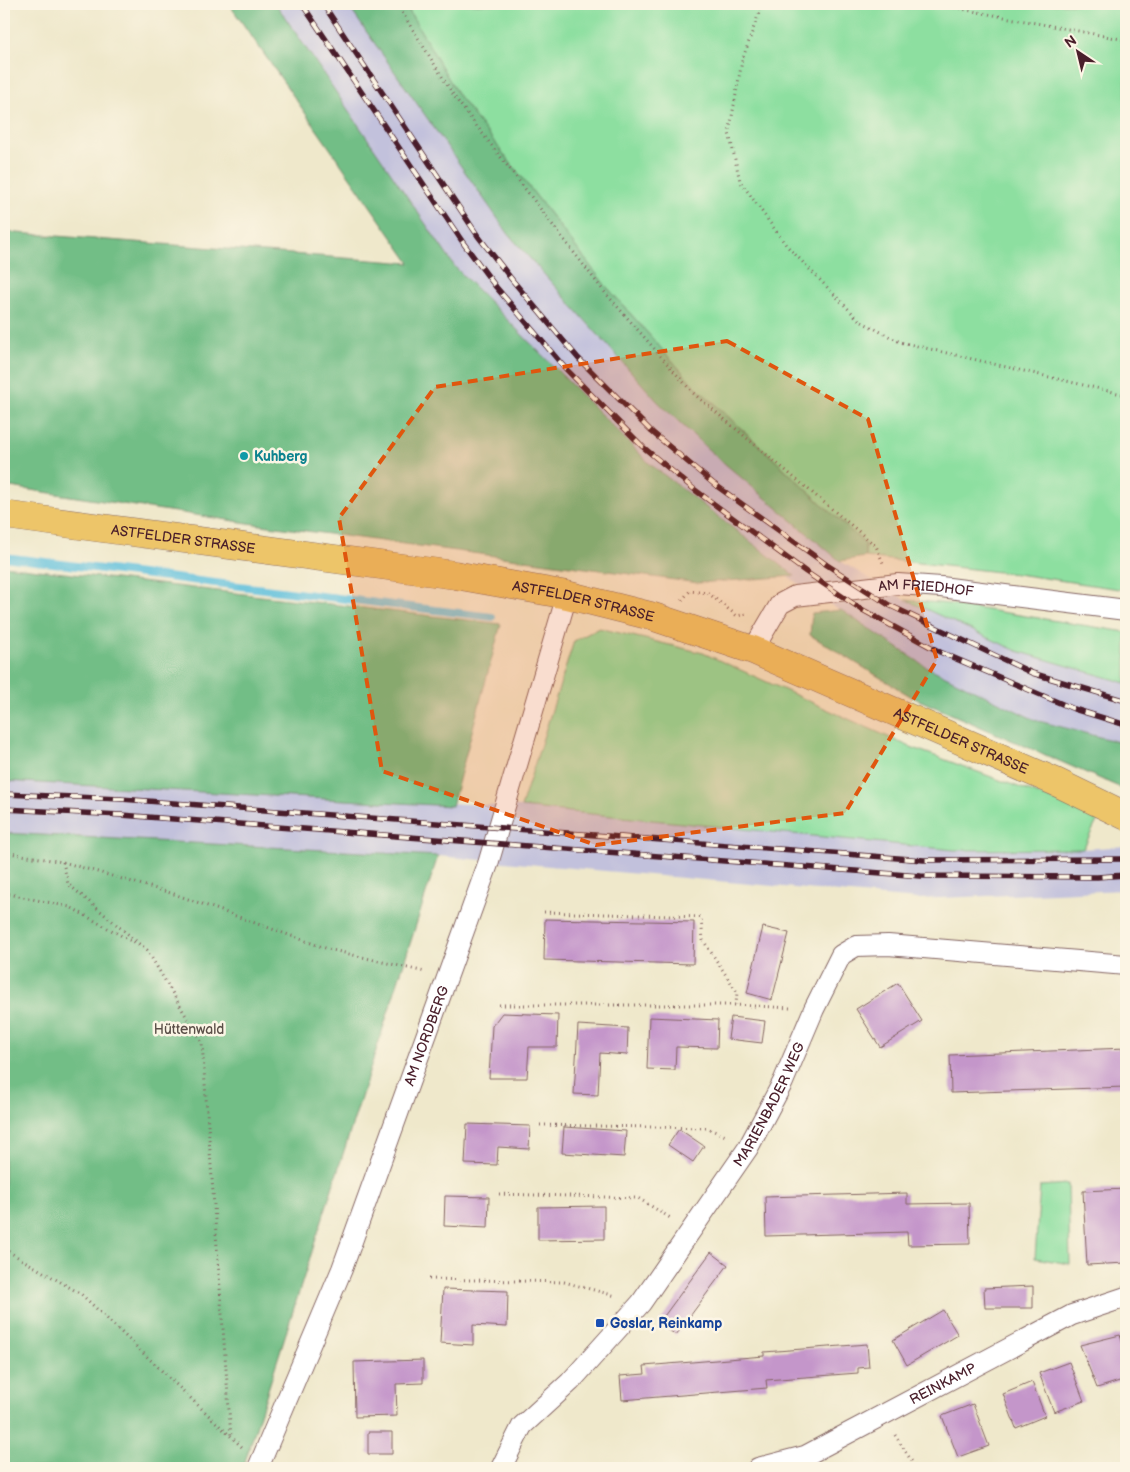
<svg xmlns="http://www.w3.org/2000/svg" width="1130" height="1472" viewBox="0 0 1130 1472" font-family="'Balsamiq Sans',sans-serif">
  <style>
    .industrial { fill: #c2c1dc }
    .green { fill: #8ddfa0; stroke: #6c7f66 }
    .forest { fill: #72be86; stroke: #5e6e58 }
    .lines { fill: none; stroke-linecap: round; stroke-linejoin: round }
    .stream { stroke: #5dbfdc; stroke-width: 8 }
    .building { fill: #c496ca }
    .street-casing { stroke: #846563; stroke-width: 22 }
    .primary-casing { stroke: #846563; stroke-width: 29 }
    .path { stroke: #846563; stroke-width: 3; stroke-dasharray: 1 4; stroke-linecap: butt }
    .street { stroke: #fff; stroke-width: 20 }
    .primary { stroke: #edc569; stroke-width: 28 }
    .rail-casing { stroke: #4a1f2b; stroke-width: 5.5 }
    .rail { stroke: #fcf5e5; stroke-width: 4; stroke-dasharray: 11; stroke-linecap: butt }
    .marked { fill: #e0560e; fill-opacity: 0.2; stroke: #e0560e; stroke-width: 4; stroke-dasharray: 10 6; stroke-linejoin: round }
    .culture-dot { fill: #0f9aa8; stroke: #fcf5e5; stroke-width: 2 }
    .transit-dot { fill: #1a4fb4; stroke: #fcf5e5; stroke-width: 2 }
    .labels { text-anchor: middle; stroke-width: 5; stroke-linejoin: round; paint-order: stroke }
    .culture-label { font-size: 14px; font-weight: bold; fill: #0d838f; stroke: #fcf5e5; text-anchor: start }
    .street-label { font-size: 14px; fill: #4a1f2b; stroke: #fcf5e5 }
    .park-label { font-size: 14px; fill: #5b4f48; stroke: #fcf5e5 }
    .transit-label { font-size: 14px; font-weight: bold; fill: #164399; stroke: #fcf5e5; text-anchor: start }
  </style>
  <rect width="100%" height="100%" fill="#fcf5e5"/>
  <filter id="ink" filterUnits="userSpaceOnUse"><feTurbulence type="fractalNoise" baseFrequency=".02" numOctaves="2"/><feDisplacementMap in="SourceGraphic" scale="10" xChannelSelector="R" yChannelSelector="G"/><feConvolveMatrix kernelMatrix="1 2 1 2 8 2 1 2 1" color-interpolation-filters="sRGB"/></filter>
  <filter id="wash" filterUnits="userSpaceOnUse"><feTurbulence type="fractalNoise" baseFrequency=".0096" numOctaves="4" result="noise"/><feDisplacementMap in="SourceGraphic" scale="20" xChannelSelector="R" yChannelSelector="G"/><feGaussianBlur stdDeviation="1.12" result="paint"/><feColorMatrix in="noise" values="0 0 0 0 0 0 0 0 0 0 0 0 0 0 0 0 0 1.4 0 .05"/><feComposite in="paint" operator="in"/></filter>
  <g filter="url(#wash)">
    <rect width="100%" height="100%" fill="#efe8cb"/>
    <path class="industrial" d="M276,4h71l163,232 148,166 53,50 129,109 66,39 111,51 109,32v61l-91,-24 -110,-54 -137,-89 6,-1 -144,-112 -195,-197z
      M4,780l517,27 433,43 129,-1 43,-3v44l-209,9 -479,-43 -434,-23z"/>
    <path class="green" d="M405,4h721v586l-109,-16 -152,-17v-13l-174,-162 -86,-97 -147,-190z
      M906,600l44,4 176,28v51l-109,-32z
      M599,628l104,25 205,93 191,71 -16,32 -129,1 -433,-43 53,-166z
      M1068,1184l2,80 -35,-6 5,-72z"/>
    <path class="forest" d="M229,4h47l179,263 195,197 145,112 -97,7 -437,-58 -257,-39v-254l406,31z
      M347,4h58l53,91 147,190 86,97 174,162v13l-25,4 -129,-109 -53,-50 -148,-166z
      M4,566l497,58 -49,182 -448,-25z
      M841,610l84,56 110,54 91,24v46l-214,-93 -102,-62 2,-22z
      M4,833l434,23 -195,612h-239z"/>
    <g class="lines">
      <path class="stream" d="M4,557l488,60"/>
    </g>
    <g id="blocks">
      <path class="building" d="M545,919l149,3 -1,42 -149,-4z
        M763,927l26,6 -17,67 -25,-7z
        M898,983l24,38 -42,26 -24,-38z
        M502,1013l56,2 -1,32h-28l-2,31h-38l3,-52z
        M649,1017l69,3 -1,28 -41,-1 -1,23 -28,-1z
        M731,1017l34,4 -3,22 -34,-4z
        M578,1025l50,3 -1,27 -27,-2 -2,42 -24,-1z
        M1126,1048v39l-175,6 -1,-38z
        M467,1124l63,2 -1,23 -31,-2 -1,18 -32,-1z
        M564,1127l62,4 -2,26 -62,-4z
        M679,1129l25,17 -11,16 -25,-17z
        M1126,1189v74l-39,2 -4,-74z
        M907,1193v11l62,-1 1,41 -62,1 -1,-13 -141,4 -1,-39z
        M445,1196l44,1 -1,31 -44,-2z
        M604,1206v33l-66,1v-33z
        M711,1252l17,13 -52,70 -17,-12z
        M1033,1286v22h-48l-1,-20z
        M443,1289l65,2 -1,36 -34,-2v20l-33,-2z
        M943,1310l15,25 -51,30 -14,-25z
        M1120,1335l6,19v25l-29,9 -17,-43z
        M867,1344l2,23 -11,1v5l-92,7 1,8 -145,12 -2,-24 25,-2 -1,-8 120,-10v-4z
        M423,1360v23l-27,1 1,32 -42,1 -1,-55z
        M1069,1362l15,39 -30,11 -15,-39z
        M1032,1382l13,34 -29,12 -13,-34z
        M973,1404l16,42 -31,11 -16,-41z
        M368,1432h24v22h-24z"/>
    </g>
  </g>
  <g filter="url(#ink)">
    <use href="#blocks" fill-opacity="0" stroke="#846563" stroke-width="1"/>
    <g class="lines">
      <g class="street-casing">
        <g id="street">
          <path id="s1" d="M753,650l27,-46 15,-8 103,-12 43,3 185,23"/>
          <path id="s2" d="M258,1468l84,-199 146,-405 79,-269"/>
          <path id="s3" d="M501,1468l21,-42 48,-44 71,-79 107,-155 35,-66 31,-73 27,-54 15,-9 32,-1 238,20"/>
          <path id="s4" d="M758,1468l47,-12 267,-141 54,-18"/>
        </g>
      </g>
      <g class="primary-casing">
        <g id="primary">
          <path id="s5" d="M4,515l451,60 112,20 84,21 102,34 303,132 70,34"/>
        </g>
      </g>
      <path class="path" d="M397,4l59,95 146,190 91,104 183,153 7,17
        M762,4l-20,57 -13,72 11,48 46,64 74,76 40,21 226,53
        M935,4l191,36
        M682,600l8,-9 18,2 29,23 9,-2
        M4,852l59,10 111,32 154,55 97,23
        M63,862l5,22 79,66 55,93 29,394
        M4,893l66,14 70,39
        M544,912l157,5 2,23 34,52 -1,13
        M499,1005h237l55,3
        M540,1125l167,3 21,9
        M499,1194l139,4 34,21
        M4,1249l77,45 162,154
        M429,1279l135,3 52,14
        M895,1435l21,33"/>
      <use href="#street" class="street"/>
      <use href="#primary" class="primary"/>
      <g class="rail-casing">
        <path id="rail" d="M302,4l162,240 32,43 69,81 78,79 52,43 111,82 55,37 79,43 134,57 52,16
          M323,4l155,232 35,45 65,77 74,74 62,52 113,81 62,40 143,68 94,28
          M4,794l117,5 803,61 202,-1
          M4,809l117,6 800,61 176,1 29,-2"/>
      </g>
      <use href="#rail" class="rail"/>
    </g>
  </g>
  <path class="marked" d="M727,341l141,78 69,241 -92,153 -249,32 -214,-74 -43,-253 96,-131z"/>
  <circle class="culture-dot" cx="244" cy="456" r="5"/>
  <rect class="transit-dot" x="595" y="1318" width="10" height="10" rx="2.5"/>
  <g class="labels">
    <g class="culture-label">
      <text x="254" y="461">Kuhberg</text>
    </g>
    <g class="street-label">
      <text dy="5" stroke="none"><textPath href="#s5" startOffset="181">ASTFELDER STRASSE</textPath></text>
      <text dy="5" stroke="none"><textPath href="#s1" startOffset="202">AM FRIEDHOF</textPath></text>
      <text dy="5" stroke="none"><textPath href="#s5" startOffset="586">ASTFELDER STRASSE</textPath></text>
      <text dy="5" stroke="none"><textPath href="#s5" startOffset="990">ASTFELDER STRASSE</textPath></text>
      <text dy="5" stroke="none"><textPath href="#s2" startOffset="464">AM NORDBERG</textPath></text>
      <text dy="5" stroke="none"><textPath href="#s3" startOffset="455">MARIENBADER WEG</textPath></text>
      <text dy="5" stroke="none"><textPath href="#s4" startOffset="204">REINKAMP</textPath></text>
    </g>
    <g class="park-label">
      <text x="189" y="1034">Hüttenwald</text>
    </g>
    <g class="transit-label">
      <text x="610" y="1328">Goslar, Reinkamp</text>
    </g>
  </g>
  <rect width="1130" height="1472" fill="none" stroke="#fcf5e5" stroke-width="20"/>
  <g transform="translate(1078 52) rotate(325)" stroke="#fcf5e5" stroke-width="4" paint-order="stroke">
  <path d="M0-4L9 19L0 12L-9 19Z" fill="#4a1f2b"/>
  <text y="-8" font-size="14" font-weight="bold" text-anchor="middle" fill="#4a1f2b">N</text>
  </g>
</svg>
